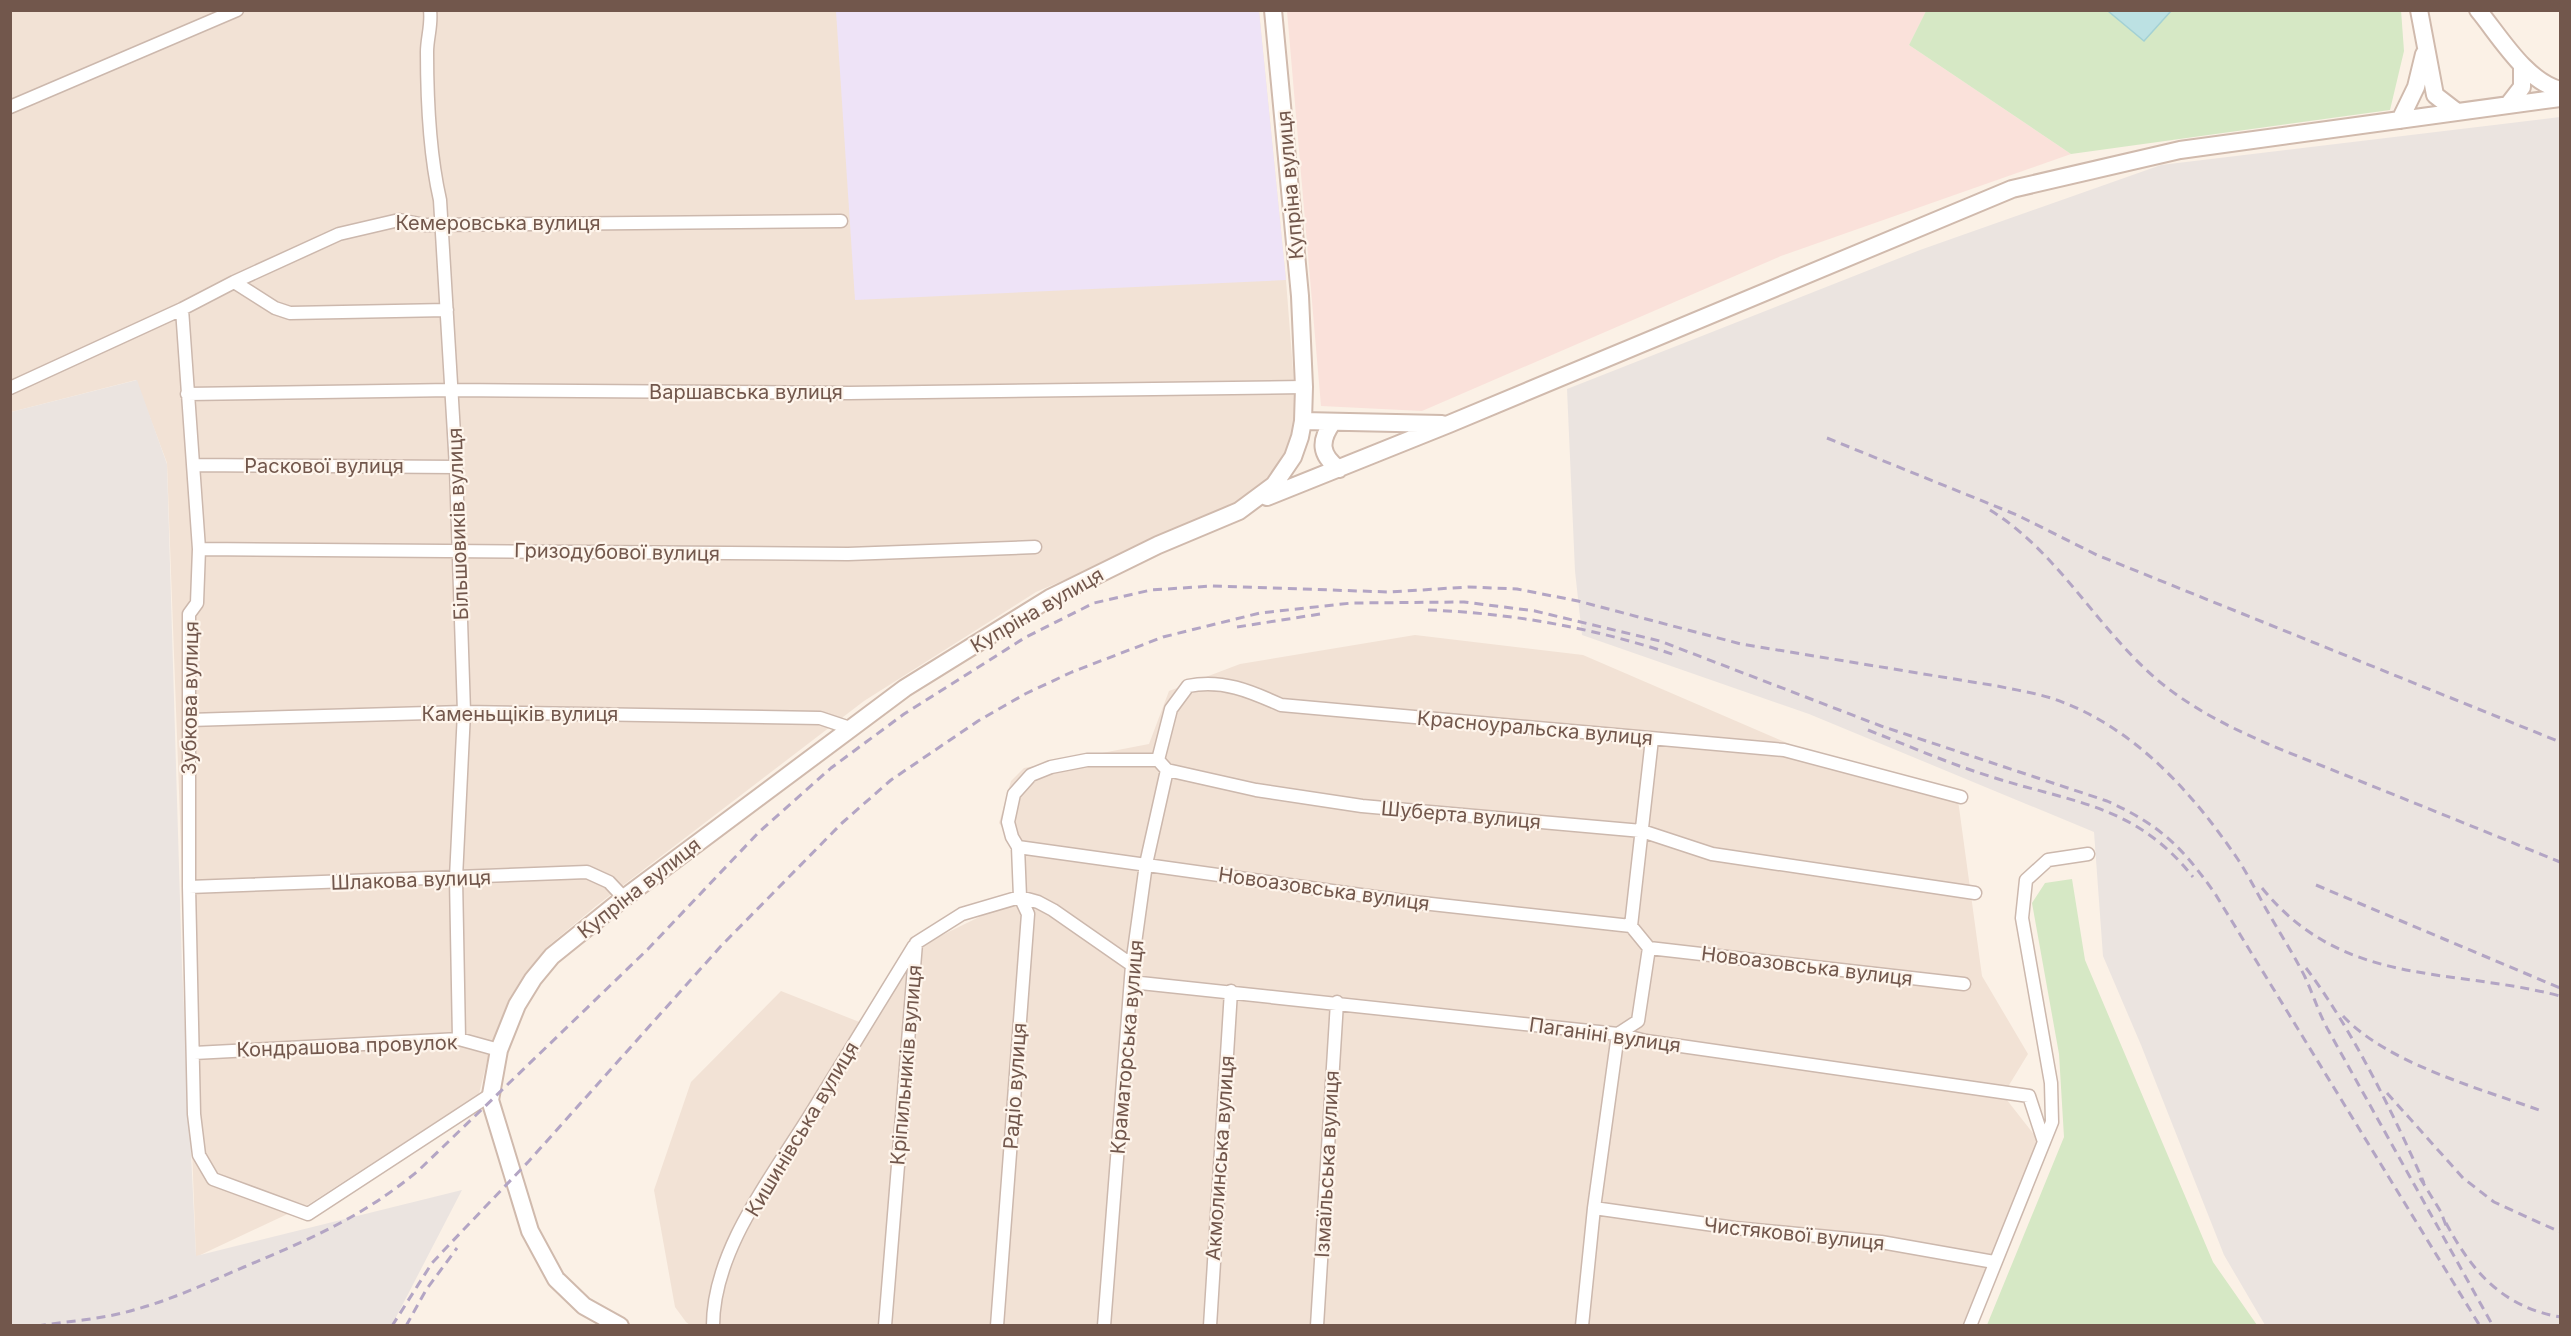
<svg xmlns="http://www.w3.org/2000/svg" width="2571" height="1336" viewBox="0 0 2571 1336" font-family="Inter,sans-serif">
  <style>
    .residential { fill: #f2e2d5 }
    .commercial { fill: #fae1da }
    .industrial { fill: #ebe4e0 }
    .education { fill: #eee3f7 }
    .green { fill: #d6e8c5 }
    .water { fill: #bce1e3; stroke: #a3d1d4; stroke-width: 1.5 }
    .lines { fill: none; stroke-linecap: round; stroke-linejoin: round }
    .street-casing { stroke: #ccb8ad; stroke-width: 15 }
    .secondary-casing { stroke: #d0baad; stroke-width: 20 }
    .street { stroke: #fff; stroke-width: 12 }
    .secondary { stroke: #fff; stroke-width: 16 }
    .rail { stroke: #b3a5c4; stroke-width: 3; stroke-dasharray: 9 6; stroke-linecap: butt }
    .labels { text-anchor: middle; stroke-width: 4.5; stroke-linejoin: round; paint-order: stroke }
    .street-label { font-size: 20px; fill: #72574c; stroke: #fef5ec }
  </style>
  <rect width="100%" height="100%" fill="#fbf1e6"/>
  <path class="residential" d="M11,11h1248l27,269 11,142 -1,14 -26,45 -33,25 -201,86 -172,109 -268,205 -49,41 -22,26 -17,28 -20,56 -9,37 -170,110 -113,53 -29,-794 -31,-83 -125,32z
    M1415,635l168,20 218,94 157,51 24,176 46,78 -25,41 36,46 -77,185 -1272,-1 -4,-3 -11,-15 -21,-117 37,-108 90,-91 91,36 50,-82 98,-48 5,-39 -26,-35 12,-42 13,-13 125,-24 20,-53 71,-27z"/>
  <path class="commercial" d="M1287,11h639l-17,34 162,109 -290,102 -359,155 -101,-5z"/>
  <path class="industrial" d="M2560,117v1208h-295l-41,-70 -83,-210 -38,-89 -9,-124 -285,-118 -227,-79 -7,-64 -8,-182 353,-139 241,-85z
    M137,380l30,84 15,503 14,289 266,-66 -70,135 -381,1v-914z"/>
  <path class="education" d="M836,11h423l27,269 -431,20z"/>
  <path class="green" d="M2401,10l3,41 -14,59 -319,44 -162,-109 17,-34z
    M2072,879l13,81 128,302 44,63h-270l77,-188 -5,-83 -27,-151 13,-20z"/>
  <path class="water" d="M2108,11h63l-27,30z"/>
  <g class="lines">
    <g class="street-casing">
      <path id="street" d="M430,10c2,15 -3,28 -3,42 0,49 2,100 13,148l16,267 8,245 -8,166 3,161
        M10,107l227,-97
        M234,282l41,26 15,5 157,-3
        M182,309l17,240 -2,54 -8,11v273l5,227 5,41 14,24 95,35 182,-119
        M10,388l172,-79 52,-27 105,-48 60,-14 26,5 416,-4
        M187,394l265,-4 397,3 455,-6
        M193,465l263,2
        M199,549l649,5 187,-7
        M189,720l275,-8 356,6 30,10
        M1158,760l13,-51 17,-23c34,-7 62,5 93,19l503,45 177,47
        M1018,847l386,54 227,25
        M189,887l398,-15 22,10 15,16
        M1649,948l315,36
        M1131,982l487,52 28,7 383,55 15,46
        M194,1053l265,-14 40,11
        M1594,1208l141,20 146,14 113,20
        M713,1326c0,-75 58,-148 96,-209 35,-57 70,-114 105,-171
        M885,1326l31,-383 46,-29 58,-17 18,5 15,8 79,55
        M997,1326l31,-412 -8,-17 -2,-50 -6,-10 -4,-15 6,-28 17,-19 20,-8 36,-7h71l9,10 89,20 106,16 280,25 70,23 263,39
        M1104,1326l28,-361 14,-101 21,-94
        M1210,1326l21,-335
        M1317,1326l20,-324
        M1582,1326l12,-118 24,-174 20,-13 11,-73 -18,-22 21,-187
        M1970,1326l82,-204 -1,-39 -29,-165 4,-38 22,-20 40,-6"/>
    </g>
    <g class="secondary-casing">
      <path id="secondary" d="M2419,10l16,85 22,17
        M2478,10c23,28 47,70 82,80
        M2508,105l14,-18v-22
        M2400,120l16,-33 8,-33
        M1303,421l139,3
        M1333,422c-14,19 -13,33 6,47
        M1267,497l182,-73 563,-235 168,-39 380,-52
        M620,1326l-36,-20 -28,-27 -26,-48 -40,-131 9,-50 18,-45 16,-26 19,-23 72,-58 281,-210 145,-90 108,-53 81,-34 35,-26 19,-28 7,-20 3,-16 1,-34 -4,-91 -27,-286"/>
    </g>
    <use href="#street" class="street"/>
    <use href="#secondary" class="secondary"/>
    <path class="rail" d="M1827,438l190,77 80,40 463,187
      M1990,510c76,47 114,134 187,185 51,36 111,57 168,80 72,29 144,58 215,87
      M1428,610c83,3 167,18 247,45
      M1237,627l83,-13
      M1868,730c41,16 82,34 124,47 81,26 143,27 201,100
      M2316,885l244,103
      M2262,888c81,100 188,79 298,108
      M2306,968c46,61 87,145 118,215
      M2343,1016c44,47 135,72 196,94
      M2387,1093l76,85 31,24 66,30
      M2420,1178l21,34 7,19
      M2446,1223c26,49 57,84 114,94
      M37,1326c33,-5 68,-7 100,-17 37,-10 72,-27 107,-42 66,-28 119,-50 175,-97l229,-221 111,-117 72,-64 73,-54 122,-77 68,-34 57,-13 61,-4 178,6 78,-5 49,2 61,12 163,43 256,42c19,4 39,7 57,13 79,27 138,93 183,159 12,18 21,37 32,56 12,21 25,41 36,63 8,17 13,34 22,51l166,298
      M392,1326l40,-63 15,-16 82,-86 192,-215 121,-123 49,-43 87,-59 47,-27 47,-22 91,-35 97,-24 92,-10 112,-1 71,9 125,30 221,85 226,75c53,24 74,45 107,91l266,434
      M406,1326l20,-36 31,-42"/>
  </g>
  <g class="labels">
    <g class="street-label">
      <text transform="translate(1290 185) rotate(-95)" y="7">Купріна вулиця</text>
      <text x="498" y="230">Кемеровська вулиця</text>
      <text x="746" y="399">Варшавська вулиця</text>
      <text x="324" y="473">Раскової вулиця</text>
      <text transform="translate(458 524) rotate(-92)" y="7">Більшовиків вулиця</text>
      <text transform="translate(617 552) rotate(1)" y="7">Гризодубової вулиця</text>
      <text transform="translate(1037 610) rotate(-30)" y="7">Купріна вулиця</text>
      <text transform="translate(190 698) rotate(-89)" y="7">Зубкова вулиця</text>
      <text x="520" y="721">Каменьщіків вулиця</text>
      <text transform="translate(1535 728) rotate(5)" y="7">Красноуральска вулиця</text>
      <text transform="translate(1461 815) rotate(5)" y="7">Шуберта вулиця</text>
      <text transform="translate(411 880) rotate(-2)" y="7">Шлакова вулиця</text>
      <text transform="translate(639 888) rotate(-38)" y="7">Купріна вулиця</text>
      <text transform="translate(1324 889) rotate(8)" y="7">Новоазовська вулиця</text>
      <text transform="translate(1807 966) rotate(7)" y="7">Новоазовська вулиця</text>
      <text transform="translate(1605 1035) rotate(8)" y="7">Паганіні вулиця</text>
      <text transform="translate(347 1046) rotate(-2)" y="7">Кондрашова провулок</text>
      <text transform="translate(1127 1047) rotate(-85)" y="7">Краматорська вулиця</text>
      <text transform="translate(906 1065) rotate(-85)" y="7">Кріпильників вулиця</text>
      <text transform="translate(1015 1086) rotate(-86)" y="7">Радіо вулиця</text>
      <text transform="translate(802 1129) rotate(-59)" y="7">Кишинівська вулиця</text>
      <text transform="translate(1220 1158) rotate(-86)" y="7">Акмолинська вулиця</text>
      <text transform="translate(1327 1164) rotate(-87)" y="7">Ізмаїльська вулиця</text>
      <text transform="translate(1794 1234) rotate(6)" y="7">Чистякової вулиця</text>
    </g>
  </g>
  <rect width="2571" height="1336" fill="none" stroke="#72574c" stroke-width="24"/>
</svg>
